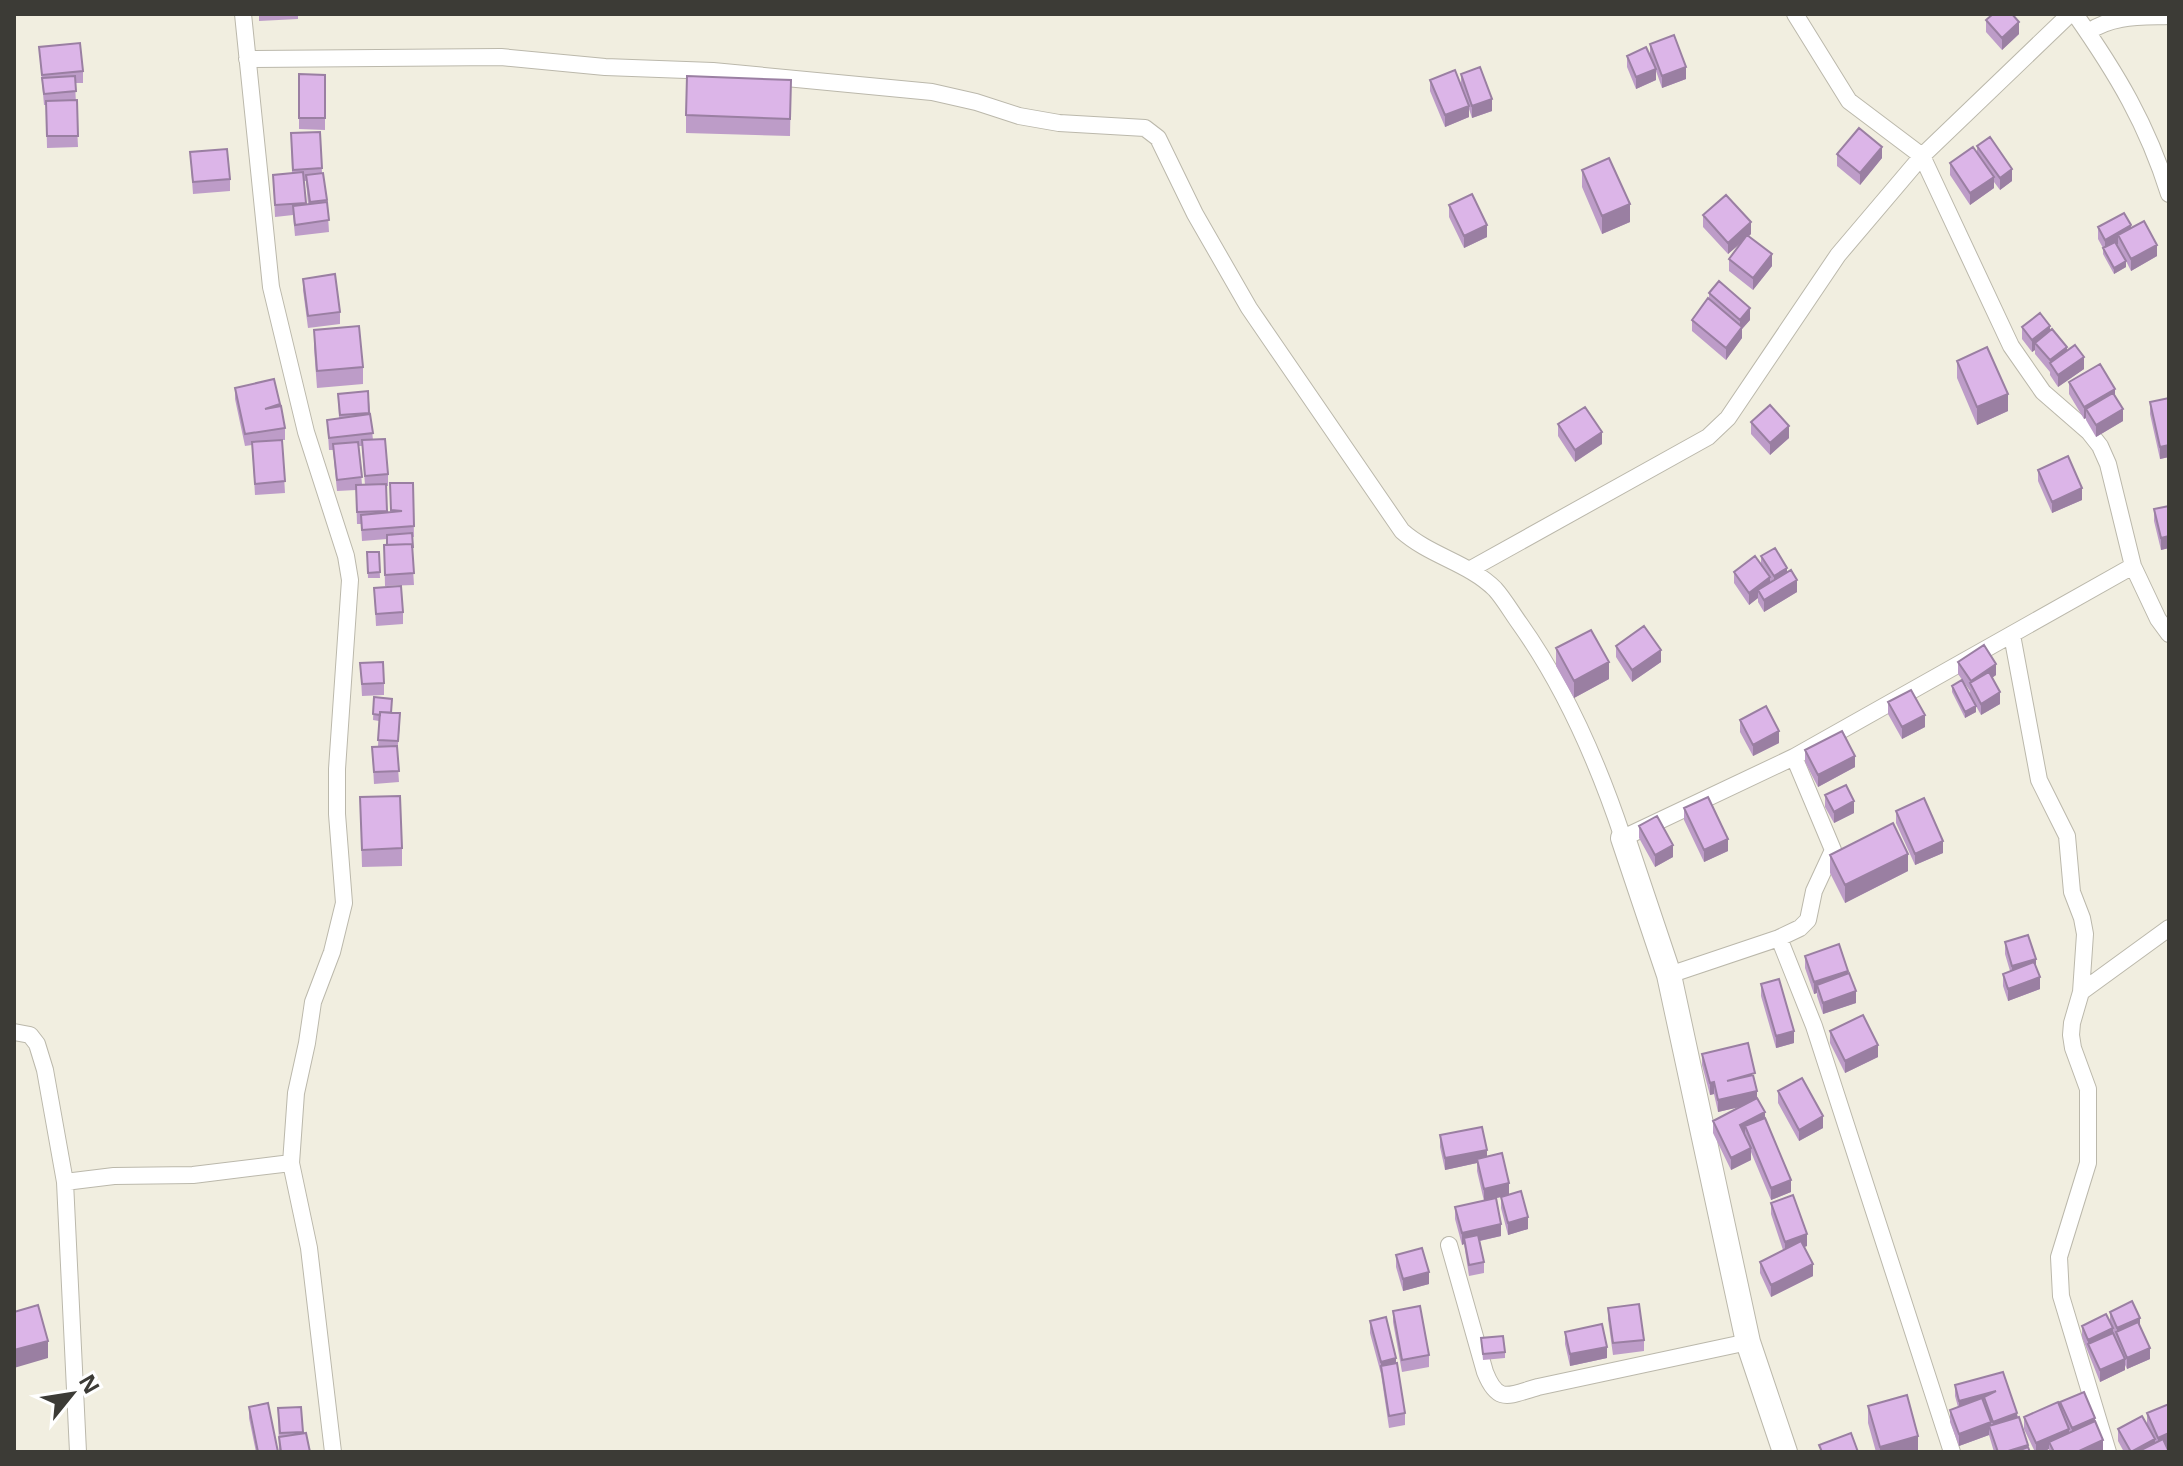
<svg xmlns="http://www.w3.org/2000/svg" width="2183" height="1466" viewBox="0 0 2183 1466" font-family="'Open Sans',sans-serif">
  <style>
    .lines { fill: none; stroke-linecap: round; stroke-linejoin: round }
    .street-casing { stroke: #bbb8ab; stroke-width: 18 }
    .secondary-casing { stroke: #bbb8ab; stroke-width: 26 }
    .street { stroke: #fff; stroke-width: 16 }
    .secondary { stroke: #fff; stroke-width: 24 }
    .wall { fill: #bd9cc8; fill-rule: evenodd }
    .shaded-wall { fill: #9a7fa2 }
    .building { fill: #dcb5e8; stroke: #9a7fa2; stroke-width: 2 }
  </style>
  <rect width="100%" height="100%" fill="#f1eee0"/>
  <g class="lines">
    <g class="street-casing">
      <path id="street" d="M243,14l28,273 35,145 40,124 4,24 -13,189v45l7,89 -12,49 -19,50 -6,41 -11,50 -5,70 18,85 24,204
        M1795,14l54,87 73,55 89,190 32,46 46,40 11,14 8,18 25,102 25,53 11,15
        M2075,14c42,60 72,110 94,180
        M2088,32c25,-17 52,-15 81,-16
        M247,59l254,-2 104,10 108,4 219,21 44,10 43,14 40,7 86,5 13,10 37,76 54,94 153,223c28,25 67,32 93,58 9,10 17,24 25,35 46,65 78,139 103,214l171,-81 339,-191
        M1469,570l239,-133 20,-19 110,-163 84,-99 148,-142
        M2012,635l27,145 28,56 5,56 10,26 3,16 -4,58 -9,31 -1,12 2,13 15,41v74l-29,94 2,39 47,156
        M1779,938l35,88 138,426
        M1669,975l110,-37 21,-10 8,-8 6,-29 19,-41 -39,-93
        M2081,992l88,-64
        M14,1032l16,3 7,9 8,26 20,112 13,270
        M65,1182l49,-6 79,-1 98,-12
        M1449,1245l36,127c13,33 24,23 53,15l210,-45"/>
    </g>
    <g class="secondary-casing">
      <path id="secondary" d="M1623,838l46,137 79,367 37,110"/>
    </g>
    <use href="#street" class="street"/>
    <use href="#secondary" class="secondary"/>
  </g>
  <path class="wall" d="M259,14h39v5l-39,2z
    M1986,20l33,14 -17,16 -16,-18z
    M1650,44l36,35 -24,9 -6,-17v9l-20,9 -9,-22v-11h23z
    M39,47l44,24v12h-8l3,64 -31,1 -1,-43h-2z
    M299,74l26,1v55l-26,-1z
    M1461,74l31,37 -20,7 -3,-9v8l-24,10 -15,-36v-11l31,6z
    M791,80l-1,56 -104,-3v-18z
    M320,132l2,41 5,27 2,32 -34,4 -2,-21 -18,2 -2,-42 19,-2 -1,-40zM303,181h3l2,23h-2z
    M1977,146l35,35 -12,9 -6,-8v6l-24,17 -20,-30v-12l27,-11z
    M190,152l40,27v12l-37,3z
    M1837,154l45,4 -22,27 -23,-19z
    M1582,170l48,52 -28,12 -20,-47z
    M1449,205l38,32 -23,11 -15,-31z
    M1703,215l48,19 -2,2 23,30 -19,24 -24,-19v-12l13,-17 -14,12 -25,-27z
    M2098,227l33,2 26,27 -26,15 -5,-10v6l-12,7 -11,-20v-6l-5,-9z
    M303,279l37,33v12l-32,4 -5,-38z
    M1709,293l41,27 -8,9v9l-16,22 -34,-29v-11l17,-21z
    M2022,327l28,3 17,21 17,18 -26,18 -8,-12v-3l-15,-18v-4l-3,2 -10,-13z
    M314,330l49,37v17l-46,4 -3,-40z
    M1957,361l51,50 -31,14 -20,-47z
    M2069,382l46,13 8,26 -27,16 -10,-17v-2l-2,1 -15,-25z
    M235,388l45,19 5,21v12h-3l3,53 -30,2 -3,-50 -7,1 -10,-47z
    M368,391l5,49 15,34v12h-2l1,27 3,-1v-29h23l1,54h-2v15l2,33 -29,1 -1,-41h3v-6l-25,2 -1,-17h-4l-1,-34 -19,1 -4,-41h-4l-2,-30 12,-2 -1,-24zM359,446h3l3,39h-3z
    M2169,398v59l-9,2 -10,-45v-12z
    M1751,422l38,16 -19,17 -19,-21z
    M1558,424l44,20 -27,18 -17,-26z
    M2038,470l44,30 -30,13 -14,-32z
    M2169,506v42l-8,2 -7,-29v-12z
    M367,552h12l1,26h-12z
    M1761,556l26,16 10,20 -33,20 -6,-10v-4l-9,7 -15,-22v-11l27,-7z
    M374,588l29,24v12l-27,2z
    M1616,646l45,16 -29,20 -16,-25z
    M1556,648l53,31 -35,19 -18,-32z
    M1958,662l38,13 -4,3 8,26 -19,11 -9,-16 4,13 -11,6 -13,-26v-6l18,9v-4l-12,-17z
    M360,663l24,20v12l-22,1z
    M374,697l17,16 9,12 -3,28 2,29 -25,2 -2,-37h6l1,-26 -6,-1z
    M1888,702l37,25 -23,12 -14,-25z
    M1740,720l39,23 -26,13 -13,-24z
    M1805,750l50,17 -37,20 -13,-25z
    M1825,795l29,18 -20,10 -9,-16z
    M360,797l42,51v18l-40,1z
    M1684,808l44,43 -24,11 -20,-42z
    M1896,811l47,42 -28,12 -19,-42z
    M1639,826l34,31 -18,10 -16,-29z
    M1830,855l78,16 -63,32 -15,-30z
    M2005,942l31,24 4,23 -32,12 -5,-15v-12l7,-3 -5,-17z
    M1805,956l43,17 8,30 -33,11 -6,-18v-3l-3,1 -9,-26z
    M1761,984l33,59 -18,5 -15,-52z
    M1830,1031l48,26 -33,16 -15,-30z
    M1702,1054l53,27 2,17 34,94 -20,8 -20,-48v8l-20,10 -18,-37v-12l26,-14 -21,5 -4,-18 -4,1 -8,-30z
    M1778,1091l45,37 -24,13 -21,-38z
    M1440,1135l47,22 41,72 -20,6 -7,-27v-11l-17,4 -7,-30v-8l-32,7 -5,-23z
    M1771,1203l36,43 -3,1 9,29 -42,21 -11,-24v-11l23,-12 -12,-36z
    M1455,1207l46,29 -21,5 4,21v11l-15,3 -5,-32 -2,1 -7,-26z
    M1396,1255l33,29 -26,7 -7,-24z
    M1608,1308l36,32v11l-31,4 -5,-36z
    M1393,1311l36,44v12l-27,5 -9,-50z
    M2110,1312l30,14 10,33 -23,10 -2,-4v5l-25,12 -18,-45v-11l28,-5z
    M1370,1321l26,42 9,50v12l-16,3 -8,-54 -11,-41z
    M1565,1332l42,26 -37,8 -5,-22z
    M1481,1338l24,14v6l-22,2z
    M2003,1372l27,80h-36l-5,-17 -30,11 -9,-24v-12l8,-3 -3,-11v-11z
    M2060,1402l35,20 8,30h-54v-3l-6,3h-8l-11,-23v-12l36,-9z
    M2169,1404v48h-45l-6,-11v-12l29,-4v-12z
    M1868,1406l50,46h-42l-8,-29z
    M249,1407l29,45h-22l-7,-34z
    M301,1407l2,26 7,19h-31l-1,-44z"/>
  <path class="shaded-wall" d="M2019,22v12l-17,16v-12z
    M1686,67v12l-24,9v-12z
    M1656,69v11l-20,9v-12z
    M1492,99v12l-20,7v-12z
    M1469,106v11l-24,10v-12z
    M1882,147v11l-22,27v-12z
    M2012,169v12l-12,9v-12z
    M1994,177v11l-24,17v-12z
    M1630,204v18l-28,12v-18z
    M1751,222v12l-23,20v-11z
    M1487,225v12l-23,11v-12z
    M2131,225v12l-13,-2v9l-13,7v-11z
    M2157,245v11l-26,15v-12z
    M1772,254v12l-19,24v-12z
    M2126,261v6l-12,7v-6z
    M1750,308v12l-8,9v9l-16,22v-12l14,-18v-10z
    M2050,326v12l-15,5v7l-3,2v-12z
    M2067,347v11l-17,5v9v-12z
    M2084,357v12l-26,18v-12z
    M2115,389v12l-29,8v9l-2,1v-12z
    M2008,394v17l-31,14v-18z
    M2123,409v12l-27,16v-12z
    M1789,426v12l-19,17v-12z
    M1602,432v12l-27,18v-12z
    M2169,445v12l-9,2v-12z
    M2082,488v12l-30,13v-11z
    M2169,536v12l-8,2v-12z
    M1787,568v11l-13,9v-12z
    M1770,577v12l-12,1v8l-9,7v-12z
    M1797,580v12l-33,20v-12z
    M1661,650v12l-29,20v-12z
    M1609,662v17l-35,19v-17z
    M1996,664v11l-22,15 -3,-5v-4z
    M2000,692v12l-19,11v-11z
    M1976,706v6l-11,6v-6z
    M1925,715v12l-23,12v-12z
    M1779,731v12l-26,13v-11z
    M1855,756v11l-37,20v-12z
    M1854,801v12l-20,10v-11z
    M1728,839v12l-24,11v-12z
    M1943,841v12l-28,12v-11z
    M1673,845v12l-18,10v-12z
    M1908,854v17l-63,32v-18z
    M2036,959v12l-24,7v-12z
    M1848,971v11l-31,3v8l-3,1v-12z
    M2040,977v12l-32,12v-12z
    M1856,991v12l-33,11v-11z
    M1794,1031v12l-18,5v-12z
    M1878,1045v12l-33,16v-12z
    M1714,1082v12l-4,1v-12z
    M1757,1091v12l-39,9v-12z
    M1765,1112v11l-20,3v7l-5,3v-11z
    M1823,1116v12l-24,13v-11z
    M1751,1148v12l-20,10v-12z
    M1487,1150v11l-10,-2v4l-32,7v-12z
    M1791,1180v12l-20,8v-12z
    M1509,1183v12l-25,6v-12z
    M1528,1217v12l-20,6v-12z
    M1501,1224v12l-36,8 -1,-6v6l-2,1v-12z
    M1807,1234v12l-22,8v-12z
    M1813,1264v12l-42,21v-12z
    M1429,1272v12l-26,7v-12z
    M2140,1318v11l-23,7v-8z
    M2113,1328v12l-25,4v8v-12z
    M48,1341v17l-34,10v-18z
    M1607,1347v11l-37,8v-12z
    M2150,1348v11l-23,10v-11z
    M1396,1358v12l-15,-4v-4z
    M2125,1359v11l-25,12v-12z
    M1996,1391l-12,6v9l-25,6v-11z
    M2017,1413v12l-24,9v-12z
    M2095,1418v12l-23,10v-12z
    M1991,1422v10l-2,-6v9l-30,11v-12z
    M2069,1429v11l-20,2v7l-6,3h-7v-9z
    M2169,1433v10l-2,-5v8l-9,4v-12z
    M1918,1436v16h-38v-5z
    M2155,1439v12l-2,1h-21z
    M2103,1440v12h-26z
    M2028,1445v7h-23z"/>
  <path class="building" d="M1993,14h19l7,8 -17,16 -16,-18z
    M1674,35l12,32 -24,9 -12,-32z
    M80,43l3,28 -41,4 -3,-28z
    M1646,47l10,22 -20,8 -9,-21z
    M1480,67l12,32 -20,7 -11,-32z
    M1455,70l14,36 -24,9 -15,-35z
    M299,74l26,1v43h-26z
    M75,76l1,15 -32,3 -2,-16z
    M687,76l104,4 -1,39 -104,-4z
    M77,100l1,36h-31l-1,-35z
    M1859,128l23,19 -22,26 -23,-19z
    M320,132l2,36 -29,2 -2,-37z
    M1990,137l22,32 -12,9 -23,-32z
    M1973,147l21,30 -24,16 -20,-30z
    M227,149l3,30 -37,3 -3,-30z
    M1609,158l21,46 -28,12 -20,-46z
    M303,172l3,31 -31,2 -2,-30z
    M323,173l4,27 -17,2 -4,-27z
    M1472,194l15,31 -23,11 -15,-31z
    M1726,195l25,27 -23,21 -25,-28z
    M327,202l2,18 -34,5 -2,-19z
    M2124,213l7,12 -26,15 -7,-13z
    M2144,221l13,24 -26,14 -13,-24z
    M1747,235l25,19 -19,24 -24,-19z
    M2115,242l11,19 -12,7 -11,-20z
    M335,274l5,38 -32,4 -5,-37z
    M1719,281l31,27 -10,12 -31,-27z
    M1708,298l34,29 -16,21 -34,-28z
    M2040,313l10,13 -18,14 -10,-13z
    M359,326l4,41 -46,4 -3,-41z
    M2052,329l15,18 -17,13 -15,-17z
    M2075,345l9,12 -26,18 -8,-12z
    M1987,347l21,47 -31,13 -20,-46z
    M2100,364l15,25 -31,18 -15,-25z
    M274,379l6,25 -15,5 16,-3 4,22 -40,6 -10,-46z
    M368,391l1,22 -29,2 -2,-21z
    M2113,393l10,16 -27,16 -10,-16z
    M2169,398v47l-9,2 -10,-45z
    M1770,405l19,21 -19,17 -19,-21z
    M1585,407l17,25 -27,18 -17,-26z
    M370,414l3,19 -44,5 -2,-18z
    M385,439l3,35 -23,2 -3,-36z
    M282,440l3,41 -30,3 -3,-42z
    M358,442l4,35 -25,3 -4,-36z
    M2068,456l14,32 -30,14 -14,-32z
    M390,483h23l1,43 -52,4 -1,-15 41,-4 -11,-1z
    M386,484l1,27 -30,1 -1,-27z
    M2169,506v30l-8,2 -7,-29z
    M412,533l1,14h-1v-3l-25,1v-10z
    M412,544l2,29 -29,2 -1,-30z
    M1775,548l12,20 -13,8 -13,-20z
    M367,552h12l1,20 -12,1z
    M1755,556l15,21 -21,16 -15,-21z
    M1791,570l6,10 -33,20 -6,-10z
    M401,586l2,26 -27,2 -2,-26z
    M1644,626l17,24 -29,20 -16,-24z
    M1591,630l18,32 -35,19 -18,-33z
    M1984,645l12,19 -25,17 -13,-19z
    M383,662l1,21 -22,1 -2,-21z
    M1989,672l11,20 -19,12 -11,-21z
    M1962,680l14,26 -11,6 -13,-26z
    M1911,690l14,25 -23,12 -14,-25z
    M374,697l18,2 -1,14 -11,-1v3l-7,-1z
    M1766,706l13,25 -26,14 -13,-25z
    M380,712l20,1 -2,28 -20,-1z
    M1842,731l13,25 -37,19 -13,-25z
    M397,746l2,25 -25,1 -2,-25z
    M1846,785l8,16 -20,11 -9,-17z
    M400,796l2,52 -40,2 -2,-53z
    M1708,797l20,42 -24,11 -20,-42z
    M1924,798l19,43 -28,13 -19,-43z
    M1657,816l16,29 -18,10 -16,-29z
    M1893,823l15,31 -63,31 -15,-30z
    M2028,935l8,24 -24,7 -7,-24z
    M1839,944l9,27 -34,11 -9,-26z
    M2034,962l6,15 -32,12 -5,-15z
    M1849,973l7,18 -33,12 -6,-18z
    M1779,979l15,52 -18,5 -15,-52z
    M1863,1015l15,30 -33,16 -15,-30z
    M1748,1043l7,30 -28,8 26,-6 4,16 -39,9 -4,-18 -4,1 -8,-29z
    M1802,1078l21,38 -24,14 -21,-39z
    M1757,1098l8,14 -25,13 11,23 -20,10 -18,-37z
    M1765,1118l26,62 -20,8 -26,-62z
    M1482,1127l5,23 -42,8 -5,-23z
    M1502,1153l7,30 -25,6 -7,-30z
    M1521,1191l7,26 -20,6 -7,-26z
    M1793,1195l14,39 -22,8 -14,-39z
    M1496,1198l5,26 -39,9 -7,-26z
    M1478,1235l6,27 -15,3 -5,-27z
    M1801,1241l12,23 -42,21 -11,-23z
    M1422,1248l7,24 -26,7 -7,-24z
    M2132,1301l8,17 -23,10 -7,-16z
    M1639,1304l5,36 -31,3 -5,-35z
    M38,1305l10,36 -34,9v-38z
    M1420,1306l9,49 -27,5 -9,-49z
    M2106,1314l7,14 -25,12 -6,-14z
    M1386,1317l10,41 -15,4 -11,-41z
    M2138,1322l12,26 -23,10 -11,-26z
    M1602,1324l5,23 -37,7 -5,-22z
    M2113,1333l12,26 -25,11 -12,-26z
    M1503,1336l2,16 -22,2 -2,-16z
    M1397,1363l8,50 -16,3 -8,-50z
    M2003,1372l14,41 -24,9 -9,-25 12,-6 -37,10 -4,-16z
    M2084,1392l11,26 -23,10 -12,-26z
    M1907,1395l11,41 -38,11 -12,-41z
    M1982,1398l9,24 -32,12 -9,-24z
    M2058,1402l11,27 -33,14 -12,-26z
    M268,1403l10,49h-20l-9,-45z
    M2169,1404v29l-11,5 -11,-25z
    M301,1407l2,25 -23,1 -2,-25z
    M2142,1416l13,23 -24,13 -13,-23z
    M2019,1417l9,28 -23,7h-7l-9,-26z
    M2095,1421l8,19 -26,12h-23l-5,-10z
    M306,1433l4,19h-29l-2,-15z
    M1851,1433l7,19h-36l-3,-7z
    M2163,1439l6,13h-32z
    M2028,1447l2,5h-15z"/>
  <rect width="2183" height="1466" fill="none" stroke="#3c3b36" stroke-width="32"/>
  <g transform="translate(72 1394) rotate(60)" stroke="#ffffff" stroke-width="6" paint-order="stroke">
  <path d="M0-6L14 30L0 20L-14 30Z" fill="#3c3b36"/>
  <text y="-12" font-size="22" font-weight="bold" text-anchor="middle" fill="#3c3b36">N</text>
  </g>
</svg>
